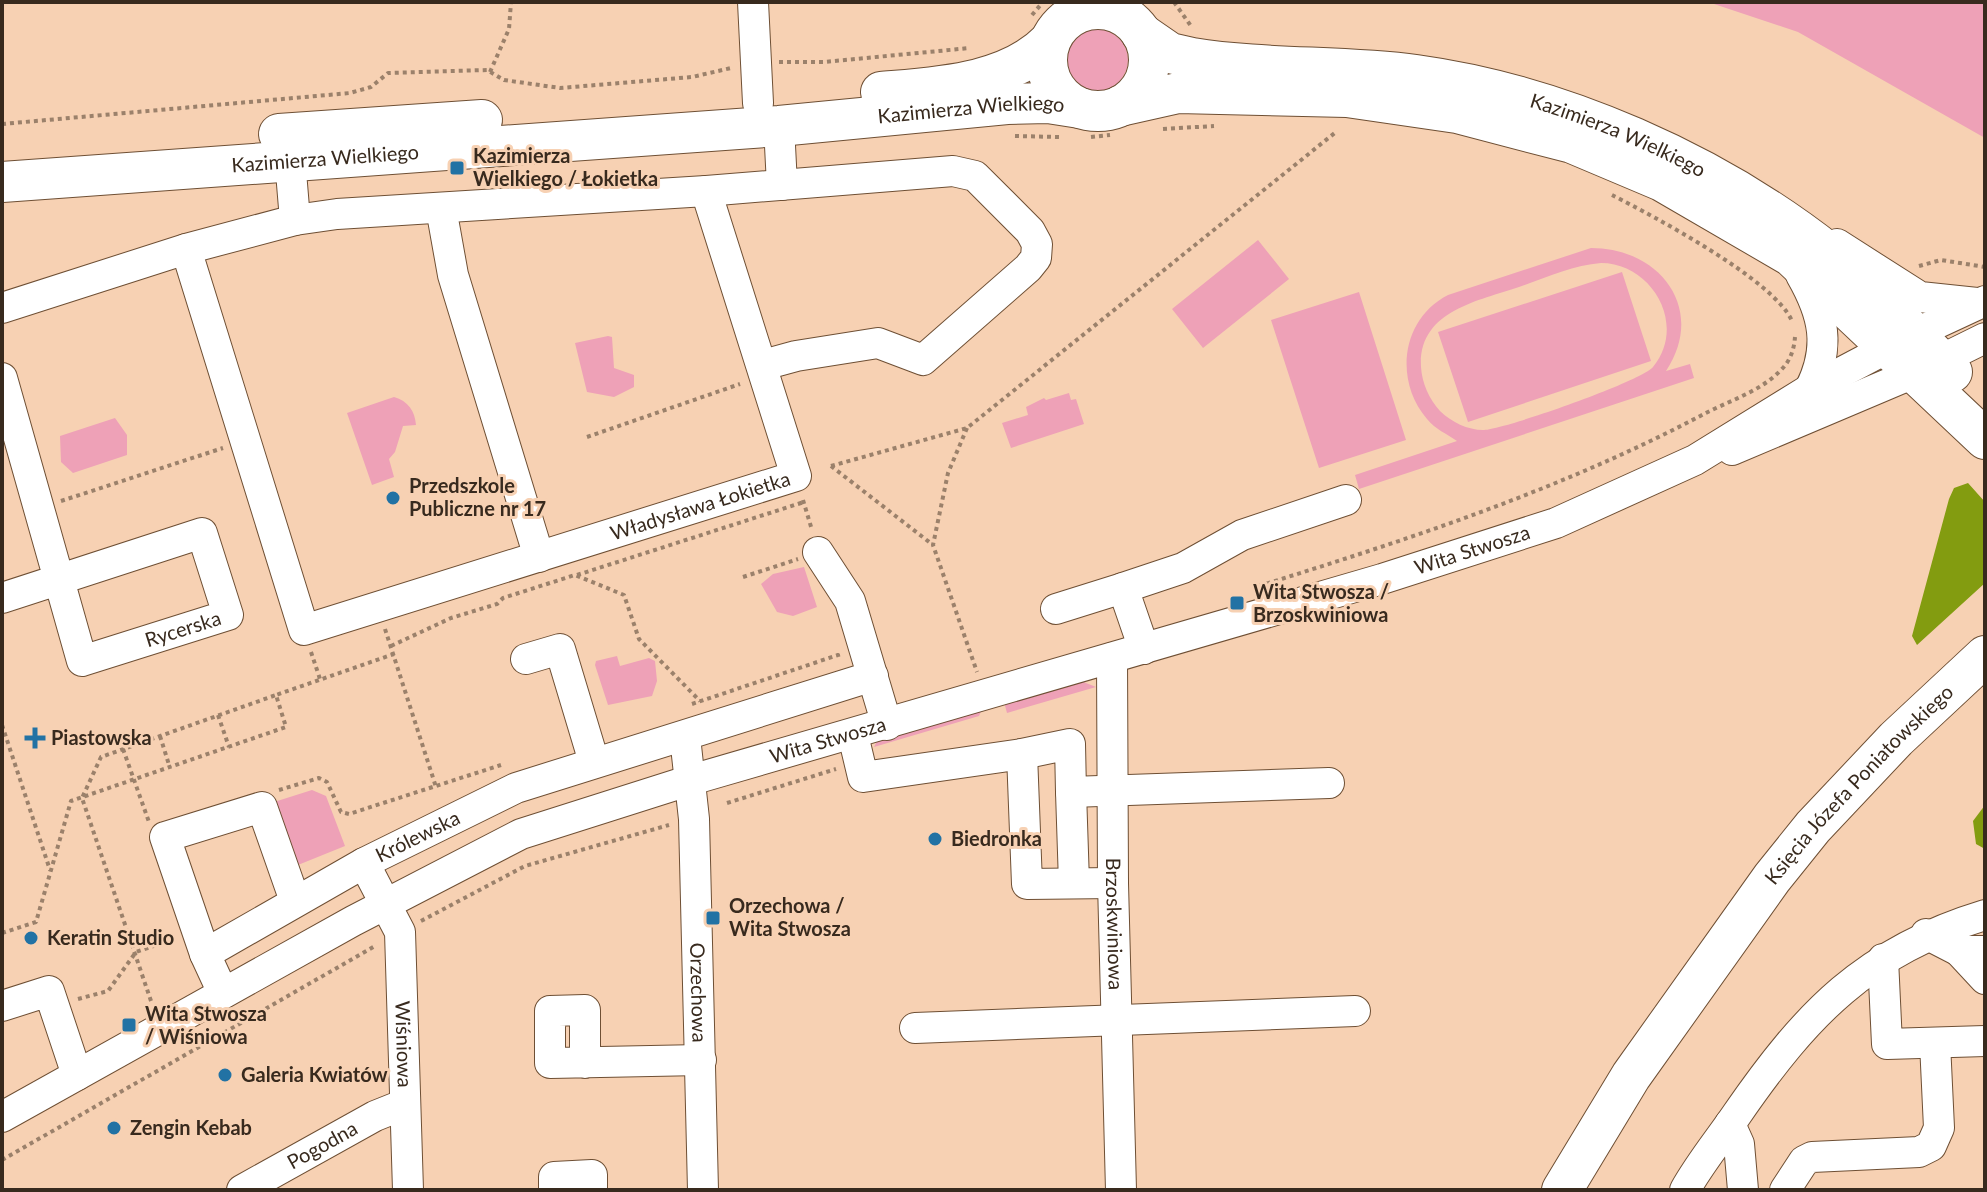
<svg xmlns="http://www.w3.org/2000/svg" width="1987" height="1192" viewBox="0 0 1987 1192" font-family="Lato,sans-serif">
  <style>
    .green { fill: #eea1b7; fill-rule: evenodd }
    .water { fill: #839c10 }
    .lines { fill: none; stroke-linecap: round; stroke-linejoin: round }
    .minor-casing { stroke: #6e4f34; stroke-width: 32 }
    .major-casing { stroke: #6e4f34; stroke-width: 42 }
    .path { stroke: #9b816b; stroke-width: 4; stroke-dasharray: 4 4; stroke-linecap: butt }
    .minor { stroke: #fff; stroke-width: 30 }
    .major { stroke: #fff; stroke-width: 40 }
    .poi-dot { fill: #2272a4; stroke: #f7d1b3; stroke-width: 3 }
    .labels { text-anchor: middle; stroke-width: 6; stroke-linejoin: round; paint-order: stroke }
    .street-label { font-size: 20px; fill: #382a1e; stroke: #f7d1b3 }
    .poi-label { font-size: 20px; font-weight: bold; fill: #382a1e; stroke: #f7d1b3; text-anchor: start }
  </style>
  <rect width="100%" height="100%" fill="#f7d1b3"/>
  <path class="green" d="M1708,2h277v136l-187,-106z
    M1066 60a31 31 0 1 1 62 0a31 31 0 1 1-62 0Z
    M1258,240l31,39 -86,69 -31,-39z
    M1591,248c69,0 116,61 75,123l24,-7 4,14 -335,111 -4,-14 102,-34c-10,-7 -22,-12 -30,-22 -33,-38 -26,-100 21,-124zM1601,263c50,0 87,61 52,104 -11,14 -150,63 -170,63 -15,0 -32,-8 -43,-19 -11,-12 -18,-28 -19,-44 -3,-56 57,-66 98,-80 27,-9 54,-22 82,-24z
    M1622,272l29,89 -183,61 -30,-90z
    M1359,292l47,148 -87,28 -48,-148z
    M608,336l4,1 2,31 20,7v12l-20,10 -27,-5 -12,-49z
    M1069,393l2,7 5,-1 8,25 -73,24 -9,-25 26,-8 -2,-8 18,-9 2,2z
    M394,397c14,4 21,14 22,28l-13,1 -8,26 -6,7 5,18 -22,8 -25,-72z
    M115,418l12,17v20l-54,18 -12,-11 -1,-26z
    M804,567l13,40 -24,9 -16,-4 -16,-28 12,-10z
    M617,656l3,10 29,-8 6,3 2,20 -5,15 -44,9 -13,-40 1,-4z
    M1081,681l15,6 -89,26 -3,-11z
    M983,707l-4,9 -105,31 3,-6z
    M312,790l14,6 19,50 -52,21 -22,-64z"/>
  <path class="water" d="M1968,483l17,19v81l-68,62 -5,-9 37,-137 5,-11z
    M1985,805v44l-9,-5 -3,-23z"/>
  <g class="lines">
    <g class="minor-casing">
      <g id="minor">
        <path d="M753,2l5,101"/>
        <path d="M1125,2l6,20"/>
        <path d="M1066,21l13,-19"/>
        <path d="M779,126l3,59"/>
        <path d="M441,208l12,67 86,282"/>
        <path d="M295,220l42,-6 369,-23 247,-20 22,5 55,55 7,13 -1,14 -8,10 -105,92 -45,-17 -82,13 -33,9"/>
        <path d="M1837,244l83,53 57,6"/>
        <path id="s1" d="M186,249l118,381 492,-154 -90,-285"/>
        <path d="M1801,275c23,40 30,72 9,114"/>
        <path d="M2,308l184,-59 109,-29 -5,-60"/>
        <path id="s2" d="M2,378l80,283 146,-46 -26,-82 -200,65"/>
        <path d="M1732,450l182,-77 71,-35"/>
        <path d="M818,552l32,49 37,124"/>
        <path d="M1056,609l67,-21"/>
        <path d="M1144,649l-21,-61 60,-20 59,-33 104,-35"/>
        <path id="s3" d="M1112,658l1,225 8,307"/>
        <path d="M526,659l34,-10 34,113"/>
        <path d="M853,735l10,42 159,-23 5,130 86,-1"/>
        <path id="s4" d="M685,737l9,82 9,371"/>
        <path d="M1022,754l48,-10 1,48 258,-9"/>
        <path d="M1071,792l3,91"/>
        <path id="s5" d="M364,863l36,69 8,258"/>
        <path d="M1926,934l33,17h26"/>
        <path d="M1959,951l26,28"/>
        <path d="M205,954l-40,-117 97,-30 33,94"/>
        <path d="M1883,959l4,85 98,-3"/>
        <path id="s6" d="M223,993l-18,-39 159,-91 152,-75 357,-112"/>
        <path d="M2,1006l47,-15 28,84"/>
        <path d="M915,1028l440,-17"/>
        <path d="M585,1063v-53l-35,1v52l151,-3"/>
        <path id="s7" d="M2,1117l351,-196 168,-87 170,-54 691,-201 174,-56 139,-63 115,-71 104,-55 71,-33"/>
        <path d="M1730,1124l9,20 4,46"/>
        <path id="s8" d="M242,1190l133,-74 30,-12"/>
        <path d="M554,1190v-13l38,-2v15"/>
        <path d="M1685,1190c15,-27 35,-51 52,-76 69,-100 129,-163 248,-199"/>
        <path d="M1785,1190l19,-29 8,-4 107,-5 12,-6 8,-18 -4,-85"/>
      </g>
    </g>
    <g class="major-casing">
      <g id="major">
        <circle cx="1098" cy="60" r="51"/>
        <path id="s9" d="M1141,33l29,20 22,5c74,12 150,7 224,17 145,20 299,88 414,179 44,35 81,78 122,118"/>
        <path d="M881,92c57,-5 127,-8 169,-51"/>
        <path d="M1120,106l58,-13 169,4 110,16 115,30 90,38 129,75 194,183"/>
        <path d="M279,134l203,-14"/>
        <path id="s10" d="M2,182l777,-56 228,-22 41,-1 32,5"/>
        <path id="s11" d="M1562,1190l69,-114 141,-198 41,-51 83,-88 89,-83"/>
      </g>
    </g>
    <path class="path" d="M1174,2l17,24
      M1032,15l11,-13
      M779,62h45l146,-14
      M490,72l19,-43 2,-27
      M2,124l348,-31 21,-6 17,-14 99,-3 17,10 56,8 132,-11 39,-9
      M1163,129l51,-3
      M1015,136l44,1
      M1091,137l19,-2
      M1612,195c43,22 162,85 180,126
      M1919,266l22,-6 44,7
      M967,428l-19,45 -15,72 44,127
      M587,437l153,-53
      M831,466l136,-38 369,-296
      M831,466l102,79
      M803,500l9,30
      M61,501l162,-53
      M577,575l227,-73
      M743,577l55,-18
      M1259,586c151,-47 303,-97 443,-171 26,-14 58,-23 79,-45 9,-9 13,-20 14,-33
      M385,629l51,158
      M391,646l60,-28 46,-14 6,-6 72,-23 49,20 15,44 61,62
      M311,652l9,27
      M692,704l146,-49 1,5
      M218,715l11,32
      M2,725l48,145
      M160,736l10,32
      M123,749l26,73
      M279,790l40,-12 8,4 14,30 8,2 152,-49
      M727,803l109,-34
      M421,921l104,-55 144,-41
      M2,933l34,-11 35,-121 215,-74 -10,-32 118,-41
      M78,999l30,-8 28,-39 38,-13
      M151,1001l-69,-203 19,-41 175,-62
      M2,1160l373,-214"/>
    <use href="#minor" class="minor"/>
    <use href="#major" class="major"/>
  </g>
  <g class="poi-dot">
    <rect x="449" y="160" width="16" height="16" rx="4"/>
    <circle cx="393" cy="498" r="8"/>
    <rect x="1229" y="595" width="16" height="16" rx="4"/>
    <path d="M31 726h8v8h8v8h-8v8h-8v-8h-8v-8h8z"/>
    <circle cx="935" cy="839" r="8"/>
    <rect x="705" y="910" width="16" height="16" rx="4"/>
    <circle cx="31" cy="938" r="8"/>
    <rect x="121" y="1017" width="16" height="16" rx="4"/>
    <circle cx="225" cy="1075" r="8"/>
    <circle cx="114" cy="1128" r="8"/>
  </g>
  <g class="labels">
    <g class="street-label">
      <text dy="7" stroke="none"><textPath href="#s10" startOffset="972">Kazimierza Wielkiego</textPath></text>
      <text dy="7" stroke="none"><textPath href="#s9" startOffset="494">Kazimierza Wielkiego</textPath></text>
      <text dy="7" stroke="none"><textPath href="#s10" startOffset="324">Kazimierza Wielkiego</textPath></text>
      <text dy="7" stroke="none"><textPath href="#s1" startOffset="814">Władysława Łokietka</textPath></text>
      <text dy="7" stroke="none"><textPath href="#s7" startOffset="1584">Wita Stwosza</textPath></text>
      <text dy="7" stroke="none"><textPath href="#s2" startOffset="400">Rycerska</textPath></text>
      <text dy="7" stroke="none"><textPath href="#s7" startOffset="912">Wita Stwosza</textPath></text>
      <text dy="7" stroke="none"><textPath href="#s11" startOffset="504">Księcia Józefa Poniatowskiego</textPath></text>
      <text dy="7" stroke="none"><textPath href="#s6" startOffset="286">Królewska</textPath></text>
      <text dy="7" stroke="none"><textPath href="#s3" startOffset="266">Brzoskwiniowa</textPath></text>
      <text dy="7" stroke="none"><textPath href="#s4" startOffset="256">Orzechowa</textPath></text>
      <text dy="7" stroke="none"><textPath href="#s5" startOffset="190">Wiśniowa</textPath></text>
      <text dy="7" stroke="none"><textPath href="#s8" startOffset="92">Pogodna</textPath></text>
    </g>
    <g class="poi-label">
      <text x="473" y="163">Kazimierza<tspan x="473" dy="23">Wielkiego / Łokietka</tspan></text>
      <text x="409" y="493">Przedszkole<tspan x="409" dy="23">Publiczne nr 17</tspan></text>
      <text x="1253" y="599">Wita Stwosza /<tspan x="1253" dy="23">Brzoskwiniowa</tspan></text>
      <text x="51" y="745">Piastowska</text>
      <text x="951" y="846">Biedronka</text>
      <text x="729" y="913">Orzechowa /<tspan x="729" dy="23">Wita Stwosza</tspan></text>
      <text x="47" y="945">Keratin Studio</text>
      <text x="145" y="1021">Wita Stwosza<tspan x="145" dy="23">/ Wiśniowa</tspan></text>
      <text x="241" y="1082">Galeria Kwiatów</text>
      <text x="130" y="1135">Zengin Kebab</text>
    </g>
  </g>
  <rect width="1987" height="1192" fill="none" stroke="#382a1e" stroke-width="8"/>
</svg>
